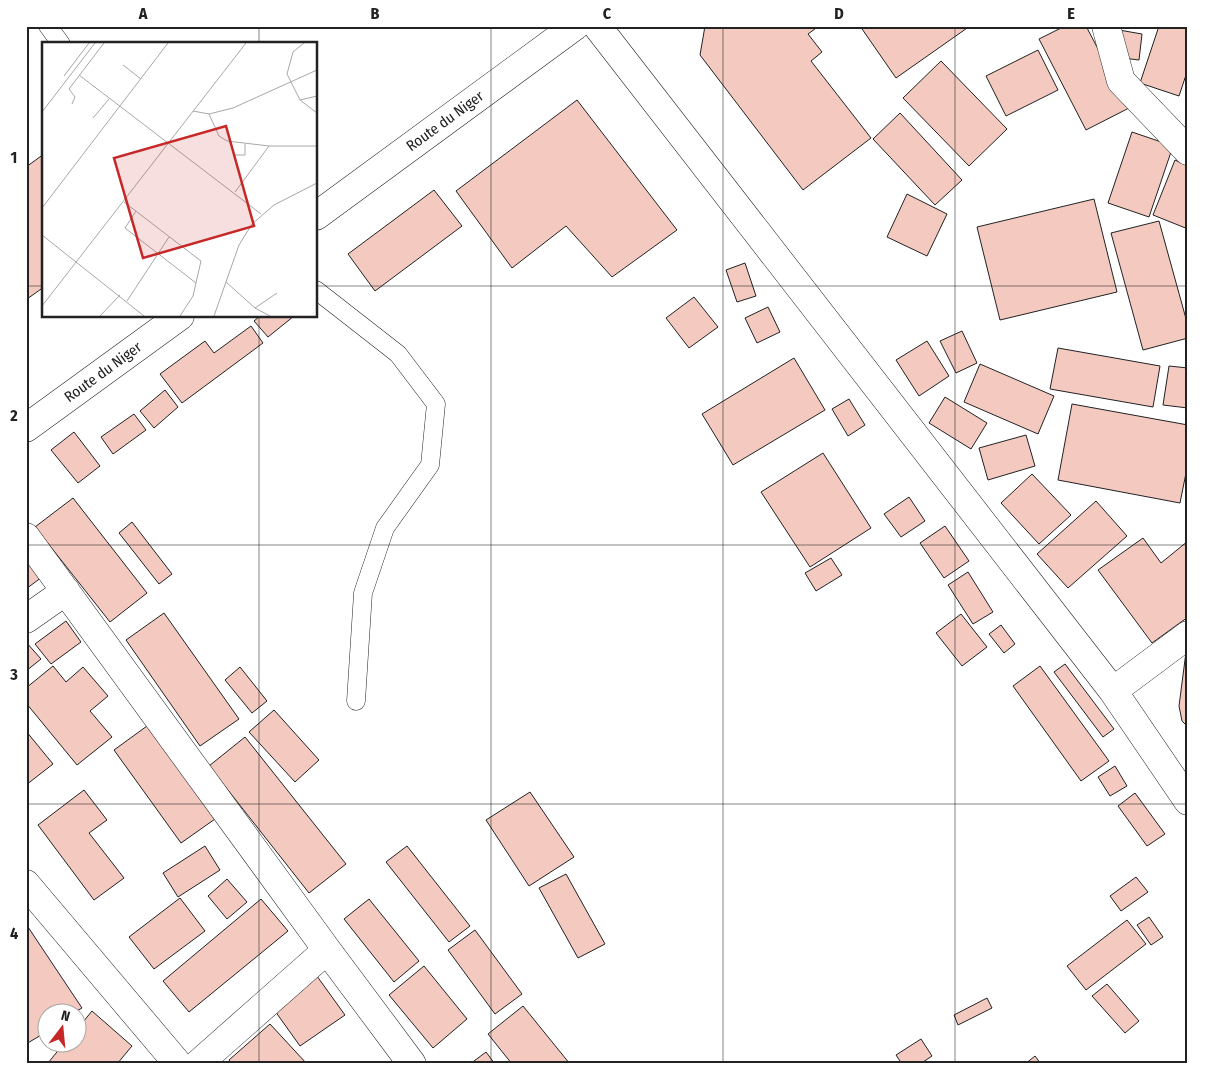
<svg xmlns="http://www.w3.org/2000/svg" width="1214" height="1090" viewBox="0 0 1214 1090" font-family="'Fira Sans Condensed',sans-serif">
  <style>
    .building { fill: #f3c9c0; stroke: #222 }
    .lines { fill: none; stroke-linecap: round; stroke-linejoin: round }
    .lane-casing { stroke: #222; stroke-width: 19 }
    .street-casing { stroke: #222; stroke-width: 29 }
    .primary-casing { stroke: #222; stroke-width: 29 }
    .lane { stroke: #fff; stroke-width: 18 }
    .street { stroke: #fff; stroke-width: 28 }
    .primary { stroke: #fff; stroke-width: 28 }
    .grid { fill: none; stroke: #222; stroke-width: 1; stroke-opacity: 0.55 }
    .labels { text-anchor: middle; stroke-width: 4; stroke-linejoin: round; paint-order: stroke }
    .street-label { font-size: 15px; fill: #222; stroke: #fff }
    .inset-road { fill: none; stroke: #a7a7a7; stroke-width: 1 }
    .view { fill: #c62828; fill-opacity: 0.15; stroke: #c62828; stroke-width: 2.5 }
    .inset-edge { fill: none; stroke: #222; stroke-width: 2.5 }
    .neatline { fill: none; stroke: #222; stroke-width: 2 }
    .grid-label { font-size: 16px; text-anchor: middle; font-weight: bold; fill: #222 }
  </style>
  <rect width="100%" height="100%" fill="#fff"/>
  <path class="building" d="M705,26h114l-11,8 14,18 -11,9 60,77 -68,52 -103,-135z
    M860,26h110l-74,52z
    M1065,26h21l43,82 -43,22 -47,-91z
    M1159,26h29v43l-9,27 -39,-13z
    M1119,30l23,4 -3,26 -24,-3z
    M1038,50l20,40 -52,26 -20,-40z
    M941,61l66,68 -38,37 -66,-68z
    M577,100l100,130 -65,47 -46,-51 -54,42 -56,-77z
    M900,113l62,67 -27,25 -62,-66z
    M1132,132l41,14 -24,71 -41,-14z
    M44,154v133l-17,12 -1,-132z
    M1175,160l13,6v63l-35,-14z
    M434,190l28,36 -87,65 -27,-37z
    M907,194l40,20 -20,42 -40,-19z
    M1094,199l23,93 -117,28 -23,-93z
    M1159,221l29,105v12l-45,12 -32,-117z
    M745,263l11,33 -19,6 -11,-32z
    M694,297l24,30 -29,21 -23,-30z
    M768,307l12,25 -23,11 -12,-25z
    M260,316h34l-26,21 -14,-16z
    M251,326l12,17 -81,60 -22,-29 45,-33 9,12z
    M962,331l15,32 -21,10 -16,-32z
    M927,341l22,35 -30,20 -23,-36z
    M1058,348l102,18 -7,41 -103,-18z
    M794,358l31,52 -92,55 -31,-51z
    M980,364l74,32 -16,38 -74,-32z
    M1169,366l19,2v40l-25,-3z
    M165,390l13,17 -24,21 -14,-17z
    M945,397l42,26 -16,26 -42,-26z
    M849,399l16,26 -17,11 -16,-27z
    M1072,404l116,21v38l-8,40 -122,-23z
    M134,414l12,16 -33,24 -12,-17z
    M74,432l26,34 -22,17 -27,-33z
    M1026,435l9,31 -47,14 -9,-32z
    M823,453l48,75 -61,39 -49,-75z
    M1032,474l39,41 -32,29 -38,-41z
    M909,497l16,24 -24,16 -17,-23z
    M73,498l74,95 -37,29 -75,-95z
    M1096,501l31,35 -59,52 -31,-34z
    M132,522l40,52 -13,10 -40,-51z
    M945,526l24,35 -25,17 -24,-35z
    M1143,538l18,25 27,-22v76l-36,26 -54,-73z
    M26,547l20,27 -20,15z
    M831,558l11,17 -26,16 -11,-18z
    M968,572l25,40 -20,12 -25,-39z
    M164,613l75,106 -39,27 -74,-106z
    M961,614l26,33 -25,19 -26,-33z
    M66,621l15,21 -30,22 -16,-20z
    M1001,625l14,19 -11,9 -15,-19z
    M26,642l15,17 -15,12z
    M1188,651v76l-6,-6 -3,-15 7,-54z
    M1065,664l49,65 -11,8 -49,-65z
    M53,666l13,16 17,-15 25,29 -18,15 22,26 -35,28 -51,-62v-15z
    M1040,666l69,95 -28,20 -68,-95z
    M240,667l27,34 -15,12 -27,-33z
    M274,710l45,50 -24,22 -46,-50z
    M147,726l68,93 -34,24 -67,-93z
    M26,731l27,33 -27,21z
    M245,737l101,127 -37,29 -100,-127z
    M1115,766l12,20 -17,10 -12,-19z
    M84,790l23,30 -18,13 35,45 -30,22 -56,-75z
    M530,792l44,65 -45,29 -43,-66z
    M1135,793l30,41 -18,12 -29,-40z
    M205,846l15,24 -42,27 -15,-24z
    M407,846l63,80 -21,16 -63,-80z
    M566,874l39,70 -27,14 -39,-70z
    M1136,877l12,15 -27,19 -11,-15z
    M227,879l20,23 -20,17 -19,-23z
    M180,898l25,33 -51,38 -25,-32z
    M261,899l27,32 -99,81 -26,-31z
    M369,899l50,62 -25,21 -50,-63z
    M1149,917l14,20 -12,8 -14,-20z
    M1127,920l19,24 -60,46 -19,-24z
    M26,924l56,84 -7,4h-27v19l-22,13z
    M475,930l47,64 -27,20 -47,-64z
    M424,966l43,53 -34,29 -44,-53z
    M314,972l31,43 -45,31 -30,-42z
    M1107,984l32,37 -14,12 -33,-37z
    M987,998l5,10 -34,17 -4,-10z
    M523,1006l47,58h-58l-24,-30z
    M92,1011l40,35 -15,18h-68l-1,-1 17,-21h13v-14z
    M270,1024l37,40h-75l-3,-4z
    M921,1039l11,17 -12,8h-18l-6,-9z
    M486,1052l9,12h-25z
    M1035,1056l6,8h-16z"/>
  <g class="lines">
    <g class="lane-casing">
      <path id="lane" d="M48,26l13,18
        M316,290l82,64 38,50 -6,61 -45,63 -22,65 -7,108"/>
    </g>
    <g class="street-casing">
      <path id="street" d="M597,26l516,665 75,110
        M1106,26l15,55 67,70
        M26,537l301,413 85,114
        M26,619l40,-28
        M1113,691l75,-56
        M26,884l152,180
        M198,1064l129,-114"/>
    </g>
    <g class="primary-casing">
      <path id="primary" d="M316,216l259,-190
        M26,428l154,-112"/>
    </g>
    <use href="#lane" class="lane"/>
    <use href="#street" class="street"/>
    <use href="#primary" class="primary"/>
  </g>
  <path class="grid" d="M259,26v18M491,26v1038M723,26v1038M955,26v1038M26,286h18M316,286h872M259,316v748M26,545h1162M26,804h1162"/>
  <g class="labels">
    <g class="street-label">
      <text transform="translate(445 121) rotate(-36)" y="5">Route du Niger</text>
      <text transform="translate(103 372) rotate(-36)" y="5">Route du Niger</text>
    </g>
  </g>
  <g transform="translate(42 42)">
    <rect width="275" height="275" fill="#fff"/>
    <path class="inset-road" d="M262,1l-11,9 -6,22 13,26 17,13M81,23l18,14M37,33l182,139M22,34l25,-33M258,58l17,-4M30,62l3,-7 -6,-8 35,-46M151,69l16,3 24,-6 84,-38M0,70l53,-69M167,72l10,22 8,5 42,5h48M51,76l16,-19M191,113h12v-11M193,150l34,-46M82,160l77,59 -8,35 -13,20M0,166l126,-165M94,169l-11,17 71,55M0,193l102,81M184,240l29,26 15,8M85,259l42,-64M0,264l204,-263M213,266l22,-15M58,274l20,-21M172,274l25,-71 13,-21 22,-19 43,-22"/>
    <path class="view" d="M184,84l28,100 -111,32 -29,-100z"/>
    <rect width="275" height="275" class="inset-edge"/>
  </g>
  <rect width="1214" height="1090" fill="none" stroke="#ffffff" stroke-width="55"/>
  <g transform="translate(62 1028) rotate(16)"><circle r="24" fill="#ffffff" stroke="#a7a7a7"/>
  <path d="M0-4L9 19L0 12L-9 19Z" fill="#c62828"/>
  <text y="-8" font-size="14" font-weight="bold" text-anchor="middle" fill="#222222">N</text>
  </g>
  <rect x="28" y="28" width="1158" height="1034" class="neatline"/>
  <g class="grid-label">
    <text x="143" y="19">A</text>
    <text x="375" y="19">B</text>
    <text x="607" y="19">C</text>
    <text x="839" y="19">D</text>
    <text x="1071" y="19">E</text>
    <text x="14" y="163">1</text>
    <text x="14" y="421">2</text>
    <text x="14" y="680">3</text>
    <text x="14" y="939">4</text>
  </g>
</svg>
